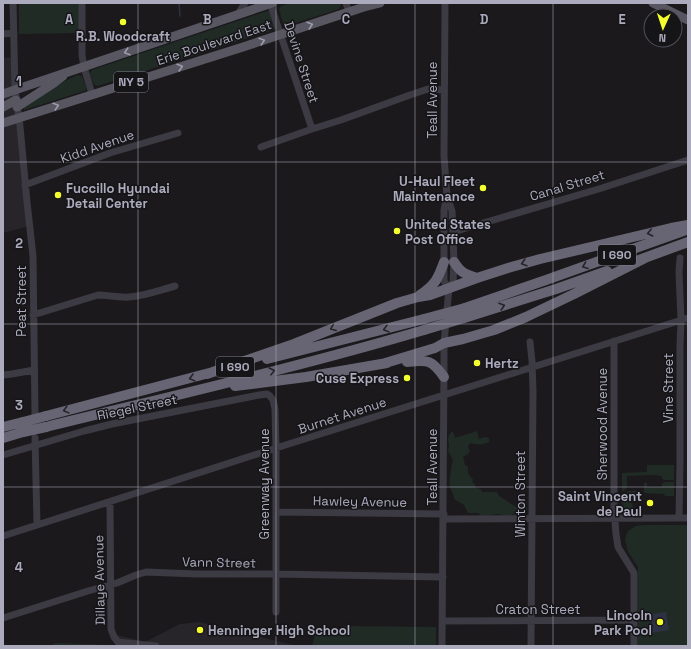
<svg xmlns="http://www.w3.org/2000/svg" width="691" height="649" viewBox="0 0 691 649" font-family="'Space Grotesk',sans-serif">
  <style>
    .built { fill: #272529 }
    .green { fill: #212b26 }
    .water { fill: #2e3142 }
    .lines { fill: none; stroke-linecap: round; stroke-linejoin: round }
    .stream { stroke: #2e3142; stroke-width: 1.5 }
    .minor { stroke: #3c3a42; stroke-width: 7 }
    .major { stroke: #585661; stroke-width: 9 }
    .highway { stroke: #676573; stroke-width: 10 }
    .highway-bridge { stroke: #676573; stroke-width: 10 }
    .oneway { stroke: #9b9aab }
    .oneway2 { stroke: #252429 }
    .grid { fill: none; stroke: #acabbd; stroke-width: 1; stroke-opacity: 0.55 }
    .poi-dot { fill: #f5ff2f; stroke: #151417; stroke-width: 1.5 }
    .labels { text-anchor: middle; stroke-width: 3; stroke-linejoin: round; paint-order: stroke }
    .shield { fill: #151417; stroke: #7f7e8b; stroke-width: 1 }
    .shield-label { font-size: 12px; font-weight: bold; fill: #acabbd }
    .poi-label { font-size: 13px; font-weight: bold; fill: #acabbd; stroke: #151417; text-anchor: end }
    .street-label { font-size: 13px; fill: #acabbd; stroke: #151417 }
    .grid-label { font-size: 13px; text-anchor: middle; font-weight: bold; fill: #acabbd; stroke: #151417; stroke-width: 3; stroke-linejoin: round; paint-order: stroke }
  </style>
  <rect width="100%" height="100%" fill="#1b191c"/>
  <path class="built" d="M14,57l16,169 -27,7v-175z
    M199,622l98,24h-182l2,-11 28,7 35,-18z"/>
  <path class="green" d="M19,3h62l-2,30 -60,1z
    M290,3h51v2l-2,4 -53,17 -3,-2 -4,-15 2,-3z
    M267,11l3,1 5,16 -2,2 -175,56 -4,-1 -4,-11v-1l2,-3z
    M78,75l4,1 4,11v3l-2,1 -60,19v-4l41,-25z
    M453,431l2,7 22,-7 2,8 6,-2 4,1v4c-5,3 -14,3 -19,1l-2,4 2,4 -2,3 -5,3 2,8 3,2c0,6 0,8 5,12l-1,3 3,2v3l5,2 3,3h14l2,4 17,11 3,-2 1,-3 5,1 2,7 -4,5 -7,1 -3,-2 -4,2 -12,-2 -15,2 -4,-3h-10l-4,-8 -10,-6c0,-5 -3,-8 -4,-12 -1,-8 1,-19 3,-27l-5,-9 1,-6 -1,-6 1,-4z
    M647,465h27v15h-8l-4,-1v-3l-8,-1 -27,1c0,6 2,14 -5,15v-18l25,-1z
    M667,482h7v14h-9l-1,-2 -20,-1v-10h3v4h15v-4z
    M629,491h9v1l-4,1 -1,2v3c-2,3 -2,5 0,8v3l-2,3h-9v-15z
    M644,525h44v121h-50v-79l-10,-15 -3,-13 3,-8 8,-5z
    M346,626l90,1v19h-124l4,-15h19z
    M57,643l52,2v1h-61z"/>
  <path class="water" d="M666,612l3,18 -17,3v-19z"/>
  <g class="lines">
    <path class="stream" d="M179,3l1,13"/>
    <path class="minor" d="M13,3l2,87 5,36 7,76 6,54 2,158
      M82,3v52l2,12 8,27
      M270,3l42,126
      M346,3l3,9
      M238,14l7,-11
      M3,34l11,-1
      M261,147l51,-18 29,-9 69,-25 18,-6 16,1
      M25,185l85,-32 68,-20
      M447,196l-3,14v71l5,7
      M453,232l149,-44 86,-28
      M33,315l65,-20c10,0 21,3 31,2 16,-1 31,-7 46,-11
      M614,341v168l2,25 2,13 16,26v73
      M530,342l2,19 1,29 -2,256
      M3,375l9,-1 22,-4
      M35,438l2,87
      M3,455l81,-24 28,-7 147,-29 8,-1 3,2 3,4 2,9 1,39v164
      M110,502l1,127 3,8 4,5 38,4
      M276,512l168,2
      M679,518l1,-56v-116l1,-26 -2,-48 1,-14
      M443,519l245,-1
      M3,536l273,-88 412,-130
      M3,618l85,-27 29,-8 19,-8 10,-3 50,2h80l167,3
      M442,621l192,-1
      M442,646l2,-280v-23l5,-55 4,-6 1,-20 -2,-51 -5,-15 -3,-40 1,-153"/>
    <path class="major" d="M653,3l35,17
      M3,94l269,-91
      M3,107l13,-7
      M17,107l37,-24 9,-7
      M3,123l240,-76 121,-40 16,-4"/>
    <path class="highway" d="M639,260l49,-18
      M454,262c7,11 11,12 23,16
      M420,295c15,-10 18,-16 24,-33
      M465,308l81,-28 140,-50
      M464,318l92,-29 51,-18
      M267,359l157,-40
      M407,362c21,-2 24,-3 37,15
      M382,364l53,-16 9,-5 19,-4 31,-9 32,-13 48,-23 71,-36
      M207,374l87,-30 103,-41 21,-6 12,-2 47,-17 31,-10 32,-9 131,-31 17,-3
      M235,386l71,-9 81,-14
      M46,416l167,-44
      M3,427l20,-5
      M46,427c126,-31 253,-60 378,-97
      M3,438l20,-6"/>
    <path class="highway-bridge" d="M424,319l41,-11
      M424,330l40,-12
      M23,422l23,-6
      M23,432l23,-5"/>
  </g>
  <defs><path id="oneway-chevron" d="M-2-3.5L2.5 0L-2 3.5" fill="none" stroke-width="1.6" stroke-linecap="round" stroke-linejoin="round"/></defs>
  <g class="oneway">
    <use href="#oneway-chevron" transform="translate(310 25) rotate(-18)"/>
    <use href="#oneway-chevron" transform="translate(262 41) rotate(-18)"/>
    <use href="#oneway-chevron" transform="translate(127 52) rotate(162)"/>
    <use href="#oneway-chevron" transform="translate(180 67) rotate(-17)"/>
    <use href="#oneway-chevron" transform="translate(56 106) rotate(-17)"/>
  </g>
  <g class="oneway2">
    <use href="#oneway-chevron" transform="translate(650 233) rotate(167)"/>
    <use href="#oneway-chevron" transform="translate(524 263) rotate(164)"/>
    <use href="#oneway-chevron" transform="translate(585 266) rotate(160)"/>
    <use href="#oneway-chevron" transform="translate(502 306) rotate(-18)"/>
    <use href="#oneway-chevron" transform="translate(333 328) rotate(158)"/>
    <use href="#oneway-chevron" transform="translate(386 329) rotate(165)"/>
    <use href="#oneway-chevron" transform="translate(272 371) rotate(-14)"/>
    <use href="#oneway-chevron" transform="translate(192 378) rotate(165)"/>
    <use href="#oneway-chevron" transform="translate(66 410) rotate(165)"/>
  </g>
  <path class="grid" d="M138,3v643M276,3v643M415,3v643M553,3v643M3,162h685M3,324h685M3,487h685"/>
  <g class="poi-dot">
    <circle cx="123" cy="22" r="4"/>
    <circle cx="483" cy="188" r="4"/>
    <circle cx="58" cy="195" r="4"/>
    <circle cx="397" cy="231" r="4"/>
    <circle cx="477" cy="363" r="4"/>
    <circle cx="407" cy="378" r="4"/>
    <circle cx="650" cy="503" r="4"/>
    <circle cx="660" cy="622" r="4"/>
    <circle cx="200" cy="630" r="4"/>
  </g>
  <g class="labels">
    <g class="shield">
      <rect x="114" y="72" width="34" height="20" rx="3"/>
      <rect x="598" y="245" width="38" height="20" rx="3"/>
      <rect x="216" y="357" width="38" height="20" rx="3"/>
    </g>
    <g class="shield-label">
      <text x="131" y="86">NY 5</text>
      <text x="617" y="259">I 690</text>
      <text x="235" y="371">I 690</text>
    </g>
    <g class="poi-label">
      <text x="123" y="41" text-anchor="middle">R.B. Woodcraft</text>
      <text x="475" y="186">U-Haul Fleet<tspan x="475" dy="15">Maintenance</tspan></text>
      <text x="66" y="193" text-anchor="start">Fuccillo Hyundai<tspan x="66" dy="15">Detail Center</tspan></text>
      <text x="405" y="229" text-anchor="start">United States<tspan x="405" dy="15">Post Office</tspan></text>
      <text x="485" y="368" text-anchor="start">Hertz</text>
      <text x="399" y="383">Cuse Express</text>
      <text x="642" y="501">Saint Vincent<tspan x="642" dy="15">de Paul</tspan></text>
      <text x="652" y="620">Lincoln<tspan x="652" dy="15">Park Pool</tspan></text>
      <text x="208" y="635" text-anchor="start">Henninger High School</text>
    </g>
    <g class="street-label">
      <text transform="translate(214 42) rotate(-18)" y="5">Erie Boulevard East</text>
      <text transform="translate(302 62) rotate(72)" y="5">Devine Street</text>
      <text transform="translate(432 100) rotate(-90)" y="5">Teall Avenue</text>
      <text transform="translate(97 146) rotate(-19)" y="5">Kidd Avenue</text>
      <text transform="translate(567 185) rotate(-17)" y="5">Canal Street</text>
      <text transform="translate(21 301) rotate(-90)" y="5">Peat Street</text>
      <text transform="translate(668 388) rotate(-90)" y="5">Vine Street</text>
      <text transform="translate(137 407) rotate(-12)" y="5">Riegel Street</text>
      <text transform="translate(342 415) rotate(-18)" y="5">Burnet Avenue</text>
      <text transform="translate(602 424) rotate(-90)" y="5">Sherwood Avenue</text>
      <text transform="translate(432 467) rotate(-90)" y="5">Teall Avenue</text>
      <text transform="translate(264 484) rotate(-90)" y="5">Greenway Avenue</text>
      <text transform="translate(520 494) rotate(-90)" y="5">Winton Street</text>
      <text transform="translate(360 501) rotate(1)" y="5">Hawley Avenue</text>
      <text transform="translate(219 562) rotate(1)" y="5">Vann Street</text>
      <text transform="translate(99 580) rotate(-91)" y="5">Dillaye Avenue</text>
      <text x="538" y="614">Craton Street</text>
    </g>
  </g>
  <g class="grid-label">
    <text x="69" y="24">A</text>
    <text x="207" y="24">B</text>
    <text x="346" y="24">C</text>
    <text x="484" y="24">D</text>
    <text x="622" y="24">E</text>
    <text x="19" y="86">1</text>
    <text x="19" y="248">2</text>
    <text x="19" y="410">3</text>
    <text x="19" y="572">4</text>
  </g>
  <rect width="691" height="649" fill="none" stroke="#acabbd" stroke-width="8"/>
  <g transform="translate(663 28) rotate(183)"><circle r="19" fill="#151417" stroke="#515059"/>
  <path d="M0-3L7 15L0 10L-7 15Z" fill="#f5ff2f"/>
  <text y="-6" font-size="11" font-weight="bold" text-anchor="middle" fill="#acabbd">N</text>
  </g>
</svg>
